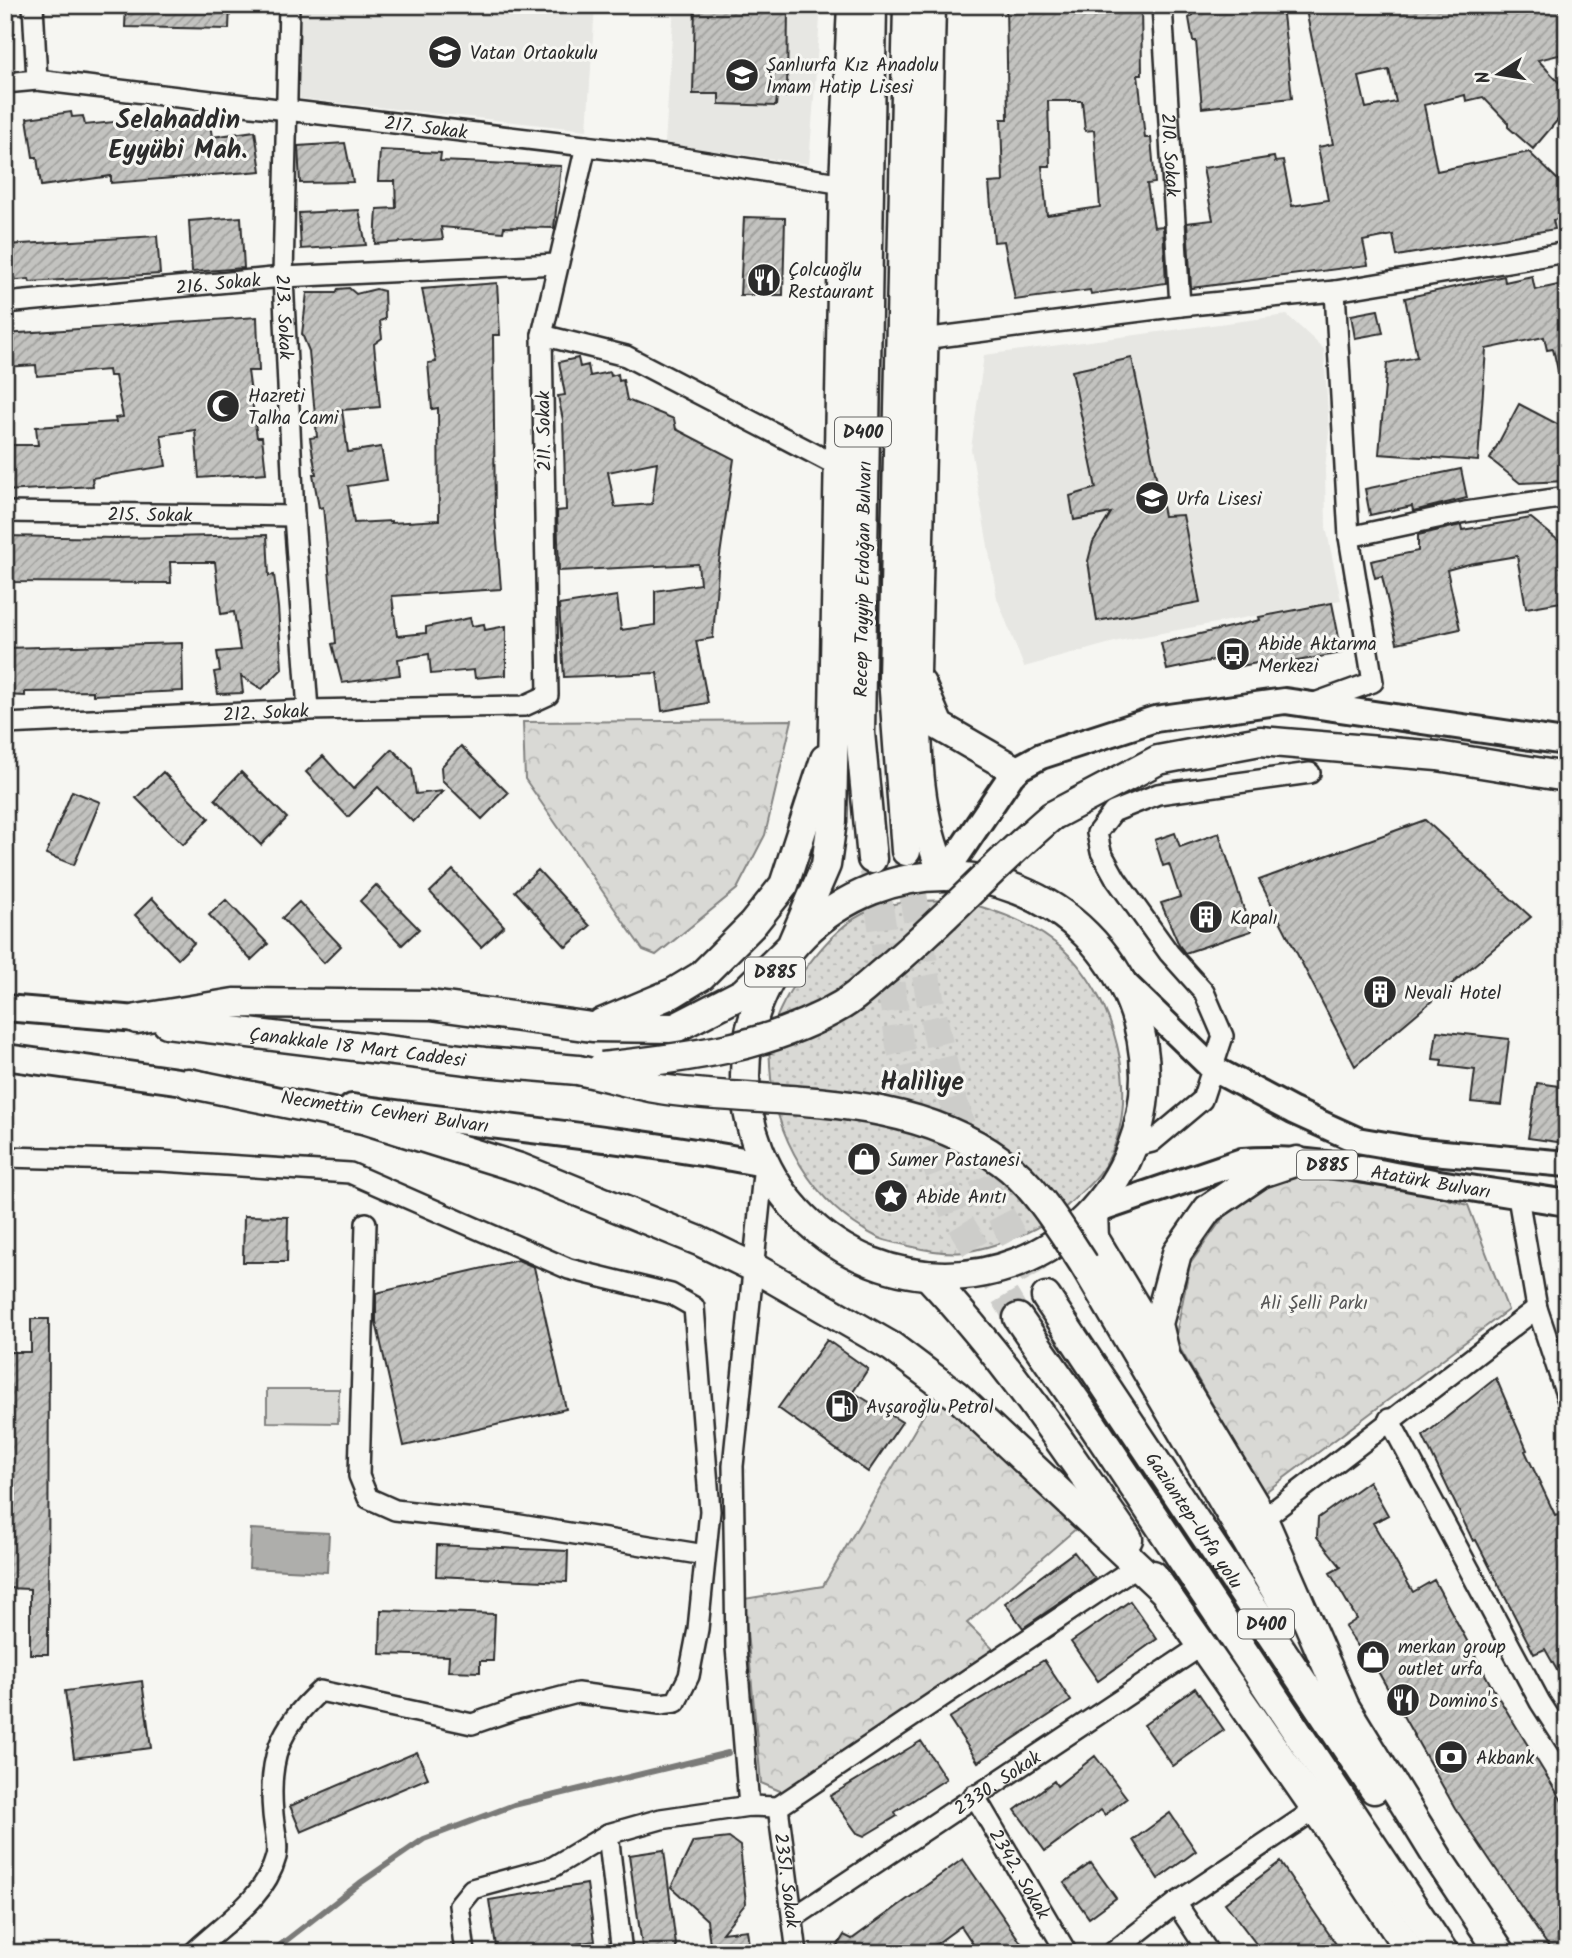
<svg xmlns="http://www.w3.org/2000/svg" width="1572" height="1958" viewBox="0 0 1572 1958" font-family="Kalam,sans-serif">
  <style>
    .built { fill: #e7e7e3 }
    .grass { fill: url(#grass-dots); stroke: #828280; stroke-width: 2 }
    .park { fill: url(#park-crowns); stroke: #828280; stroke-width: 2 }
    .pitch { fill: #d9d9d5; stroke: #828280; stroke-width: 2 }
    .water { fill: #aeaeab; stroke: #7a7a78; stroke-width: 2 }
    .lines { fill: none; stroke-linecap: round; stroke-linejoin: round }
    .stream { stroke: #7a7a78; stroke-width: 6 }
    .building { fill: url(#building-hatch); stroke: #2b2b2b; stroke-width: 2; fill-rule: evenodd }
    .highway-tunnel { stroke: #cdcdca; stroke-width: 28; stroke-dasharray: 28 14; stroke-linecap: butt }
    .minor-casing { stroke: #2b2b2b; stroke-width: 24 }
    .major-casing { stroke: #2b2b2b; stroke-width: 30 }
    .highway-casing { stroke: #2b2b2b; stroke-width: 33 }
    .minor { stroke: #f6f6f2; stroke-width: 19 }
    .major { stroke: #f6f6f2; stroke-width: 24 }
    .highway { stroke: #f6f6f2; stroke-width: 28 }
    .highway-bridge-casing { stroke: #2b2b2b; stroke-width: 33; stroke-linecap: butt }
    .highway-bridge { stroke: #f6f6f2; stroke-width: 28 }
    .labels { text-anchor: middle; stroke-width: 6; stroke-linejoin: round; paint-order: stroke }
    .shield { fill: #f6f6f2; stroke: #686867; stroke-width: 2 }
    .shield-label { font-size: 18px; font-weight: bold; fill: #2b2b2b }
    .poi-label { font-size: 19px; fill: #2b2b2b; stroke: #f6f6f2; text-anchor: start }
    .street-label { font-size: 19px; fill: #2b2b2b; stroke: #f6f6f2 }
    .park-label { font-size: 19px; fill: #565656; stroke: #f6f6f2 }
    .district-label { font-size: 26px; font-weight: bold; fill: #2b2b2b; stroke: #f6f6f2 }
  </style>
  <defs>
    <pattern id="grass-dots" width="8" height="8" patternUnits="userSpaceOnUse" patternTransform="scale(1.75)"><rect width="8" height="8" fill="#d9d9d5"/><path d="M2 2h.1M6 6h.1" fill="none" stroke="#babab7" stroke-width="1.8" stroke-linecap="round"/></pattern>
    <pattern id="park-crowns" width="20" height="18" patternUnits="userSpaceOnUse" patternTransform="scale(1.75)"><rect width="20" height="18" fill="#d9d9d5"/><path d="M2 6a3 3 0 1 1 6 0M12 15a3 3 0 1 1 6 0" fill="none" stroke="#babab7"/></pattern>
    <pattern id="building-hatch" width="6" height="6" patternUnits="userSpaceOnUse" patternTransform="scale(1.75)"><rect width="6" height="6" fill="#c3c3c0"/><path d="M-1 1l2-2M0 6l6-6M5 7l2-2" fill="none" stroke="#9f9f9c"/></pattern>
  </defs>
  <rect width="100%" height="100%" fill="#f6f6f2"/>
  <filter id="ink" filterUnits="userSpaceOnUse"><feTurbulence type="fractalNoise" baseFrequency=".0143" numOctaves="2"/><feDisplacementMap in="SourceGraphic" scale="14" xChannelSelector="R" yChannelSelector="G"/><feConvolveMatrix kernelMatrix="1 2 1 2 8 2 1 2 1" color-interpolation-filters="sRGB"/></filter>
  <g filter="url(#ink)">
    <path class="built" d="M302,5h293l-8,125 -293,-32z
      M674,5h147l-12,159 -144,-20z
      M1287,315l37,34 5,83 -4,37 1,58 15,73 -223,41 -94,26 -27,-69 -26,-149 13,-94z"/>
    <path class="grass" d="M958,900c35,10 66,19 96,42 65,48 99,181 35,243 -11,10 -21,21 -33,30 -24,19 -62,32 -92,37 -17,2 -39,-2 -55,-6 -10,-3 -23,-4 -32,-9 -64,-32 -104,-102 -107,-172 0,-8 -2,-19 0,-27 5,-23 21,-51 35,-69 48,-65 75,-68 153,-69z"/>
    <path class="park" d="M792,720l-27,115 -28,54 -81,66 -13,-5 -118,-171 -2,-57z
      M1291,1175l125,15 52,15 40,105 -244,183 -89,-153 15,-76 32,-45 34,-31z
      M937,1392l141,135 -111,96 29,29 -211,141 -24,-10 -17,-184 79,-13z"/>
    <path class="pitch" d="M267,1389h72l-1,34 -71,-1z"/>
    <path class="water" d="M251,1529l78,4 -2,39 -78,-4z"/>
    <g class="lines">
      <path class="stream" d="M270,1953l90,-70 64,-44 90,-34 214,-52"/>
    </g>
    <path class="building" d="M126,5h104l-1,24 -104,-2z
      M695,5h93l-1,92 -10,-1 -1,10 -57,-2v-10h-26z
      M1006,5h135l1,69h-4l7,64h6l4,45 -8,1 7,43 9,-1 3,57 -75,11 -1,-4 -75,10 -11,-59 -10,1 -5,-59 14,-1 -2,-63h7zM1048,101h34l3,30 9,-1 6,77 -53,8 -5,-49h8z
      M1191,5h91l10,93 -90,10 -6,-67h-3l-4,-23 4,-3z
      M1305,5h232l1,5 20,-4 2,6 7,-1v42l-29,7 29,31v18l-34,40 -25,-22v-4l-25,-26 -17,4 -1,-6 -41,10 13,66 92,-19 28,27 10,-3v41l-14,3 2,9 -158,27 -4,-21 -30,6 5,24 -177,23 -4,-65 26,-3 -10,-52 71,-11 1,5 8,-1 9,45 36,-6 -10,-53 15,-3zM1389,70l7,32 -30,6 -7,-31z
      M71,112l1,5 11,-1 2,9 68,-7 2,14 55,-8 2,13 43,-6 6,40 -150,12v-7l-70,10 -4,-29h-4l-6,-39z
      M345,143l8,39 -53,1 -2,-37z
      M380,150l61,3 -1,8 121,5 -7,62 -50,-1 -1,5 -62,-5 2,12 -68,5 2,-35 19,-1 -1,-27h-17z
      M359,210l7,35 -65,4 -2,-36z
      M241,217l3,51 -52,4 -3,-51z
      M744,217l41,1 -2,77h-43z
      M157,236l3,38 -130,8 -1,-3 -24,2v-36z
      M1504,276l1,6 27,-6 3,14 32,-7v95l-7,1 -7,-30 -6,1 -3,-13 -58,12 -8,112 -99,-7 8,-91 30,-6 -12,-59z
      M497,283l3,52h-7l2,181 6,73 -109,7 5,40 29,-3v-6l44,-9 2,8 12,-2 1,6 21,-4v49l-31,3 -1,-8 -43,4 -2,-20 -31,5 2,16 -58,8 -10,-39 4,-1 -13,-136 -4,1 -6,-34h3l-6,-36 7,-1 -8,-86 -7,-17 5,-41h29l2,-4 11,-1 7,6 20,-5 8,2 1,28 -5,2 2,17 -8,6 6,63 -38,3 6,42 33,-5 6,33 -39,6 6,37 37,-2v2l48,-3 -1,-112 -6,1 -4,-46 8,-1 -14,-73z
      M1378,310l5,23 -28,5 -4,-23z
      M257,317l2,54h-11l9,66h5l4,36 -67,5 -4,-48 -34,5 5,31 -74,12 1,8 -88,5v-46h33l-2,-18 80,-5 -1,-4 8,-1 -8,-41h-6l-1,-6 -71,6 -1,-11 -31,2v-33z
      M578,358l2,9 8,-2 2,11 20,-4 1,4 7,-2 1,7 4,-1 4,20 47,19 2,10 58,30 -16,110 -5,69 -17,3 12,62 -46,8 -5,-38 -93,4 -5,-72 58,-9 4,34 34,-5v-34l45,-7 -2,-20 -139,7 -2,-60 9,-1 -3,-90 -5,-24 7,-1 -6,-33zM657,462l-5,42 -37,3 -7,-35z
      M1132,358l32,158 19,-1 17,87 -103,19 -9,-60 5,-19 18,-29 -37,7 -4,-24 26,-8 -24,-117z
      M1519,404l48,25v52l-47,2 -30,-24z
      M1461,469l6,29 -54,13 -1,-5 -42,9 -5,-26z
      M1531,518l34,28 2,11 -7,2 7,42 -41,7 -9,-52 -48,8 -22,6 13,59 -63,14 -15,-67 -7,2 -4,-17 47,-10v-16l43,-10 1,5z
      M267,535l2,41 5,-1 4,32 4,62 -20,20 -21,-13 2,17 -25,1 -4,-22 6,-1 -3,-19 23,-2 -6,-38 -13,2 -6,-52h-45l1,21 -166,-1v-46l111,2z
      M1332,603l10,50 -73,13 -1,-5 -38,7 -2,-11 -61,13 -6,-27 99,-23 -1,-3z
      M182,643l1,48 -90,4v-4l-68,1v4l-20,-1v-47z
      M461,746l47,47 -26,26 -40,-39 -1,-13z
      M392,749l20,20 4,25 27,-3 -30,31 -35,-35 -30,30 -42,-45 17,-16 30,33z
      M163,772l46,46 -26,27 -47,-47z
      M241,772l46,46 -26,27 -46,-46z
      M72,791l28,11 -26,63 -28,-11z
      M1425,820l106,97 -176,149 -96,-186z
      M1175,833l5,14 39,-14 32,98 -66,22 -6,-8 -18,-42 19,-6 -11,-33 -6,2 -8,-26z
      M453,870l51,56 -23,21 -51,-55z
      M538,870l52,56 -24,21 -51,-56z
      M376,885l43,44 -17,16 -42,-44z
      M152,898l42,45 -16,16 -43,-44z
      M226,900l42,44 -17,16 -42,-45z
      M299,902l42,44 -17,17 -42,-45z
      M1437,1031l72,8 -8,66 -30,-3 4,-32 -34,-4 1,-6 -9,-1z
      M1537,1083l30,4 -2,56 -37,-5z
      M244,1216l44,1 -1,45h-44z
      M518,1260l16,7 32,142 -162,37 -28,-124v-29z
      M31,1319h18l-1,335h-18v-65l-25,-1v-236h26z
      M827,1340l41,29 -15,23 49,30 -34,50 -90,-64z
      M1496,1378l31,72 -2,1 30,64 3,-1 9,17v157l-22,-39 -11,5 -58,-114 -3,1 -50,-105z
      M1369,1481l19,34 -15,8 40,69 21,-12 58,107 75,122v144h-14l-43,-63 -55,-82 -79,-140 -2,2 -29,-43 12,-8 -27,-46 11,-6 -24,-30 1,-19z
      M437,1545l131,6 -1,31 -131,-6z
      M1074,1552l21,27 -72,49 -18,-25z
      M1130,1601l27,38 -59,42 -27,-39z
      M381,1610l114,4 -2,47h-13v11l-32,-1 1,-15 -69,-2z
      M1044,1660l27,41 -93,61 -29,-44z
      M142,1681l9,67 -77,10 -9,-67z
      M1195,1688l29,42 -51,36 -29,-41z
      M921,1741l25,38 -51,33 2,4 -33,20 -7,-3 -27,-37z
      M417,1752l11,26 -127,54 -11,-26z
      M1095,1756l32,42 -22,17 -4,-5 -56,41 -30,-41 39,-29 3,5z
      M1170,1813l26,38 -38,28 -25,-39z
      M729,1838l11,8 6,57 -24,30 25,-3 3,23h-39l-4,-33 -36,-33 22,-45z
      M664,1850l13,103h-34l-14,-98z
      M963,1859l65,94h-49l-18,-27 -37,27h-91l11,-18 8,4z
      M1280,1862l58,85 -8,6h-67l-38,-50z
      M1091,1863l25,35 -27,20 -25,-35z
      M587,1884l8,57 -61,9v3h-37l-8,-53z"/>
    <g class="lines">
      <path class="highway-tunnel" d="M906,851c16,92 26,191 57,280 21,59 54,113 83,166
        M872,859l28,187 23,83 31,84 64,105"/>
      <g class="minor-casing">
        <g id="minor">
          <path d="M33,5l4,75"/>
          <path id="s1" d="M289,5l-6,272 11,239 14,194"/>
          <path id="s2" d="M1162,5l18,301"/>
          <path id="s3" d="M5,83l32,-3 639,77 168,27"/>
          <path id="s4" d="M5,303l278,-26 274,-13"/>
          <path d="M542,335l84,21 212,110"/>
          <path d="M923,339l257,-33 155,-15 232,-39"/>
          <path id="s5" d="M5,512l289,4"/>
          <path d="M1349,537l116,-25 102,-15"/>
          <path d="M1312,704l61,-22 -24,-145 -14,-246"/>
          <path id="s6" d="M5,724l303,-14 216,-4 24,-11 -6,-360 44,-189"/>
          <path d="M1132,1147l20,-5 50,-42 21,-64 -19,-44 -35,-39 -53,-74 -15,-27 -4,-19 16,-21 45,-18 152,-21"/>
          <path d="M5,1157l156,4 189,12 219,96 102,25 23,13 16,204 -12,118 -9,47 -13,26 -16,2 -83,-11 -61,16 -44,15 -152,-33c-41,37 -52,68 -47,123 1,13 6,31 3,43 -11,42 -53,67 -83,96"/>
          <path d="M1518,1197l19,111 30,90"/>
          <path d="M366,1223l-7,253 9,22 27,12 106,12 204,33"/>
          <path d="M1389,1419l151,283 27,42"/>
          <path d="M1263,1519l274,-211"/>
          <path id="s7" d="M974,1795l93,158"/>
          <path d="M749,1806l-13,-159 -3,-181 31,-302"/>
          <path id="s8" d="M778,1807l19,146"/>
          <path d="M608,1834l14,119"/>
          <path d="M1176,1903l33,50"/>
          <path id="s9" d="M793,1918l408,-272"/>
          <path d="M465,1953l-6,-48 13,-16 81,-22 55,-33 53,-15 88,-13 29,1 360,-242"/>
          <path d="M1112,1953l64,-50 140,-94"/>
        </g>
      </g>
      <g class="major-casing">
        <g id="major">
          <path d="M944,875l71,-105 26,-14 114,-37 130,-18 280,41 2,3"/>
          <path d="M1119,978l93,90 81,43 64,29 64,11 146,13"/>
          <path d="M5,1008l132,11"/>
          <path d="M5,1057l201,28"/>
          <path d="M352,1107c138,20 276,31 412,57"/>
          <path id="s10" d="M1093,1212l149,-51c61,-5 122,9 181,19 48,9 96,15 144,23"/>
        </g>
      </g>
      <g class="highway-casing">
        <g id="highway">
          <path d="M872,5l-12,728 12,126"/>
          <path d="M931,5l-15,668c1,70 -1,137 28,202"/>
          <path d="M921,684l18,42 76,44"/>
          <path d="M1052,816l106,-56 102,-19 178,15 129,21"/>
          <path d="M906,851l-13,-173 15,-673"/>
          <circle cx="945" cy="1076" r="200"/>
          <path d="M137,1019l97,-16 197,2 161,22 83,1 68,-35 48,-47 35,-81 6,-44 12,-637 8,-179"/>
          <path id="s11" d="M167,1023l317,39 94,8"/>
          <path d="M602,1023l71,-30 28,-17 51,-51 32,-40 41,-126"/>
          <path d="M188,1083l175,36 157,49 179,73 54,26 139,80 64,48 206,194"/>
          <path d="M1093,1212l1,26 169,281 82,188 94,153 62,93"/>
          <path d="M1084,1264l199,339"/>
          <path d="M929,1277c76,81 136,171 199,262"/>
          <path id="s12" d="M1046,1297l328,492"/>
          <path d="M1018,1318l76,109 350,526"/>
          <path d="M1164,1349l-6,-25 19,-71 31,-44 53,-36 36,-12"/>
          <path d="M1153,1575l163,234 95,144"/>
        </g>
      </g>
      <use href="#minor" class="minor"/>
      <use href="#major" class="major"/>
      <use href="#highway" class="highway"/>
      <g class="highway-bridge-casing">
        <path id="highway-bridge" d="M602,1067c82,-9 168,-19 240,-62 17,-10 31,-25 46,-37 57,-48 107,-104 164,-152
          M578,1070c30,6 59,16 89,20 112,15 237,0 334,71 35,25 60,68 83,103"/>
      </g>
      <use href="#highway-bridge" class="highway-bridge"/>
    </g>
  </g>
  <defs>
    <g id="school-disc" transform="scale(1.75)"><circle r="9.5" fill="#2b2b2b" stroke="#f6f6f2"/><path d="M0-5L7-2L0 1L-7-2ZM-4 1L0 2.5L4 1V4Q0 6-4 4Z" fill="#fff"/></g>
    <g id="restaurant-disc" transform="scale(1.75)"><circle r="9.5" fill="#2b2b2b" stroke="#f6f6f2"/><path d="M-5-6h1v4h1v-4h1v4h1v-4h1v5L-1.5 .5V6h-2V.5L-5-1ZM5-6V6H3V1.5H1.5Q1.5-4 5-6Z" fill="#fff"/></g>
    <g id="mosque-disc" transform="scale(1.75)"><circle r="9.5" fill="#2b2b2b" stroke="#f6f6f2"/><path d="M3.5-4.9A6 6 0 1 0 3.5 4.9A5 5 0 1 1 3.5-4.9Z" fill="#fff"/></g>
    <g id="bus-disc" transform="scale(1.75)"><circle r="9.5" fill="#2b2b2b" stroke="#f6f6f2"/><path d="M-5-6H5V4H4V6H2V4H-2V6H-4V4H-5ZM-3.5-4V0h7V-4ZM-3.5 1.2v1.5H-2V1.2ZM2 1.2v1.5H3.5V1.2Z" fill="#fff"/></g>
    <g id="building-disc" transform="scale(1.75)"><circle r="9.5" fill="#2b2b2b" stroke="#f6f6f2"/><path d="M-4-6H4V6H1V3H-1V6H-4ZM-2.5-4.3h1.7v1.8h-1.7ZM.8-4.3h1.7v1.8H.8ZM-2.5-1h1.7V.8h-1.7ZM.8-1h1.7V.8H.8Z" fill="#fff"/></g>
    <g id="shop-disc" transform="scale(1.75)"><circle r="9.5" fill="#2b2b2b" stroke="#f6f6f2"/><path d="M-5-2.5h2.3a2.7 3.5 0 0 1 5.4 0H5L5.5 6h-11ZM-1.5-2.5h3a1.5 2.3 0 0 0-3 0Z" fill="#fff"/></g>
    <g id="sight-disc" transform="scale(1.75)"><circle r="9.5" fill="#2b2b2b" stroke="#f6f6f2"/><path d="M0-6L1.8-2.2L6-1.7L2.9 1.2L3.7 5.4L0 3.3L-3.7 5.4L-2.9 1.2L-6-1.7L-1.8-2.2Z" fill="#fff"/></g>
    <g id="fuel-disc" transform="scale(1.75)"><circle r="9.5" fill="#2b2b2b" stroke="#f6f6f2"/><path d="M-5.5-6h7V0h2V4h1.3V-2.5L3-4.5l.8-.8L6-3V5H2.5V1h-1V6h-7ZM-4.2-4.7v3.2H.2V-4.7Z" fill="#fff"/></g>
    <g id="bank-disc" transform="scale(1.75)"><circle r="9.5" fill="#2b2b2b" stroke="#f6f6f2"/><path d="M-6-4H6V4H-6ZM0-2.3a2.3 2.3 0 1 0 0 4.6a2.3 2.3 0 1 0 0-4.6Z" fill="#fff"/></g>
  </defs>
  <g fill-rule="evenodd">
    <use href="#school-disc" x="445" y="52"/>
    <use href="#school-disc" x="742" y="75"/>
    <use href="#restaurant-disc" x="764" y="280"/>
    <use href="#mosque-disc" x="223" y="406"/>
    <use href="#school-disc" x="1152" y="498"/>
    <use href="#bus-disc" x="1233" y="654"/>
    <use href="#building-disc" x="1206" y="917"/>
    <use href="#building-disc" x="1380" y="992"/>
    <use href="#shop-disc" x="864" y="1159"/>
    <use href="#sight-disc" x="891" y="1196"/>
    <use href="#fuel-disc" x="842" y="1406"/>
    <use href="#shop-disc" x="1373" y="1657"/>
    <use href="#restaurant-disc" x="1403" y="1700"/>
    <use href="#bank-disc" x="1451" y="1757"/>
  </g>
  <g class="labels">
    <g class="shield">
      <rect x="835" y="417.5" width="56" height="29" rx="5"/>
      <rect x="745" y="957.5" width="60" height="29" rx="5"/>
      <rect x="1297" y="1150.5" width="60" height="29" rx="5"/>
      <rect x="1238" y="1609.5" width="56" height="29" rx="5"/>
    </g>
    <g class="shield-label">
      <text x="863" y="438">D400</text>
      <text x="775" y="978">D885</text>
      <text x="1327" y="1171">D885</text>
      <text x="1266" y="1630">D400</text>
    </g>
    <g class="poi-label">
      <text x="470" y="59">Vatan Ortaokulu</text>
      <text x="766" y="71">Şanlıurfa Kız Anadolu<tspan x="766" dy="22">İmam Hatip Lisesi</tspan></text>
      <text x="788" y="276">Çolcuoğlu<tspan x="788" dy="22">Restaurant</tspan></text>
      <text x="248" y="402">Hazreti<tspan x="248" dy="22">Talha Cami</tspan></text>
      <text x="1176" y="505">Urfa Lisesi</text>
      <text x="1258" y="650">Abide Aktarma<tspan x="1258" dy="22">Merkezi</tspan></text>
      <text x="1230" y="924">Kapalı</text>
      <text x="1404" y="999">Nevali Hotel</text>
      <text x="888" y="1166">Sumer Pastanesi</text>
      <text x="916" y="1203">Abide Anıtı</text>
      <text x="866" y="1413">Avşaroğlu Petrol</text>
      <text x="1398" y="1653">merkan group<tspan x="1398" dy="22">outlet urfa</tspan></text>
      <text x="1428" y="1707">Domino's</text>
      <text x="1476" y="1764">Akbank</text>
    </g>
    <g class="street-label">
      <text dy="7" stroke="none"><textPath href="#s3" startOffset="424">217. Sokak</textPath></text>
      <text dy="7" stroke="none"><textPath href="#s2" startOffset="150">210. Sokak</textPath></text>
      <text dy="7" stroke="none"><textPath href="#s4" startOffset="214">216. Sokak</textPath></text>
      <text dy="7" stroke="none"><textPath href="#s1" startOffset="312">213. Sokak</textPath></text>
      <text transform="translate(543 431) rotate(-91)" y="7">211. Sokak</text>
      <text dy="7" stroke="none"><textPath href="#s5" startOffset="145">215. Sokak</textPath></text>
      <text transform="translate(862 579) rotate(-89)" y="7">Recep Tayyip Erdoğan Bulvarı</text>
      <text dy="7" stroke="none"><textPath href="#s6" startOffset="261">212. Sokak</textPath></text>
      <text dy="7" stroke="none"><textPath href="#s11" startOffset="192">Çanakkale 18 Mart Caddesi</textPath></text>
      <text transform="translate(385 1111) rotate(8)" y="7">Necmettin Cevheri Bulvarı</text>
      <text dy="7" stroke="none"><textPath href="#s10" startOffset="348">Atatürk Bulvarı</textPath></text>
      <text dy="7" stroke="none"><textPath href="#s12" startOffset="268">Gaziantep-Urfa yolu</textPath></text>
      <text dy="7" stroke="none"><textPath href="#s9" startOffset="245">2330. Sokak</textPath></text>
      <text dy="7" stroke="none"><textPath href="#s7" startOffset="91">2342. Sokak</textPath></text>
      <text dy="7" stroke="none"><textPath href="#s8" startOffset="74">2351. Sokak</textPath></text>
    </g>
    <g class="park-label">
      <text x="1314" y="1309">Ali Şelli Parkı</text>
    </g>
    <g class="district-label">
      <text x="178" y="128">Selahaddin<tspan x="178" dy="30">Eyyübi Mah.</tspan></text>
      <text x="922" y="1090">Haliliye</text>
    </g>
  </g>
  <rect width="1572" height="1958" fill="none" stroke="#f6f6f2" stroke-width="28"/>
  <rect x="14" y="14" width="1544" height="1930" fill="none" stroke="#2b2b2b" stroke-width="2.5" filter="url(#ink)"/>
  <g transform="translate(1499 74) rotate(258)" stroke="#f6f6f2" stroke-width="5" paint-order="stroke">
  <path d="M0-5L12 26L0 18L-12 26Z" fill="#2b2b2b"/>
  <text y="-10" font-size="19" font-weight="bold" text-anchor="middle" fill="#2b2b2b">N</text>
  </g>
</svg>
